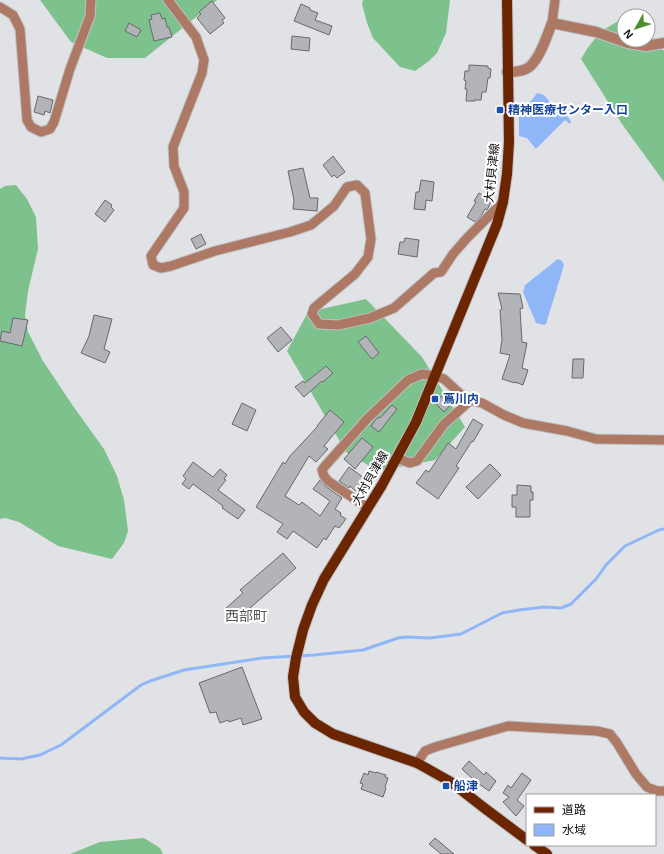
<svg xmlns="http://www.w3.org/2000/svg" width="664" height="854" viewBox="0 0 664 854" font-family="Arial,'Noto Sans JP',sans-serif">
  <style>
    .forest { fill: #7dc18d }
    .water { fill: #8fb7f7 }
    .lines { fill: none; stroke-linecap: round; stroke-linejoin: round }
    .stream { stroke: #8fb7f7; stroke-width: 3 }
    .building { fill: #b3b4b8; stroke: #69696d }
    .minor-casing { stroke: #bfc0c3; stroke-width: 11 }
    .tertiary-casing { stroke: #bfc0c3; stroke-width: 12 }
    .primary-casing { stroke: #bfc0c3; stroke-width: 12 }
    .minor { stroke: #ad7964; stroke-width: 9 }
    .tertiary { stroke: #ad7964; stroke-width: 10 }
    .primary { stroke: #6b2500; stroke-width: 10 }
    .transit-dot { fill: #1a4fb4; stroke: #fff; stroke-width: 1.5 }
    .labels { text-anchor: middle; stroke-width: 4; stroke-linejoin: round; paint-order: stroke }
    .transit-label { font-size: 12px; font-weight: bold; fill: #164399; stroke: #fff; text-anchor: start }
    .street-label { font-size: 12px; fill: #0c0d0e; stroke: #fff }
    .quarter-label { font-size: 14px; fill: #555659; stroke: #fff }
  </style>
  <rect width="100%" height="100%" fill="#e1e2e6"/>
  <path class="forest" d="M40,0h177l-27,22 -45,36h-38l-36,-16z
    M363,0h87l-4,33 -9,20 -8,8 -14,10 -15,-4 -27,-29 -6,-15 -5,-19z
    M618,21l6,1v18h24v-7l16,18v131l-42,-58 -41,-65 6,-10 13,-17z
    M16,185l11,14 9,18 2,32 -10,42 -3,24 3,17 15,29 30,45 31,43 13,27 7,24 4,31 -4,12 -12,16 -54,-13 -39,-24 -14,-4 -5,1v-330l5,-3z
    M366,299l56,58 43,70 -30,33 -57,11 -32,-19 -59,-101 21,-39z
    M144,838l16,10 3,6h-93l30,-12z"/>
  <path class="water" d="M537,93l7,2 9,11 1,-2 14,13 3,5 -1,2 -5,-4 -29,29 -9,-11 -8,-2v-19z
    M558,259l4,2 2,4 -18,59 -2,1 -8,-2 -13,-31 2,-7z"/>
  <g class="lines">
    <path class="stream" d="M0,758l21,1 19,-4 21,-10 80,-60 9,-4 34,-11 78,-12 52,-3 49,-5 35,-12 8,-1 24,1 31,-4 41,-21 17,-3 25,-3 17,1 10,-4 25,-25 10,-14 19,-19 34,-16 5,-1"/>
  </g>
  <path class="building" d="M212,1l13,17 -3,2 2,3 -14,11 -13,-16 4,-4 -2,-2z
    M301,4l9,4v2l8,3 -3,7 17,6 -3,9 -35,-14z
    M160,13l2,6 3,-1 2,9h2l3,10 -18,4 -5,-21 3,-1 -1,-4z
    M129,23l12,7 -4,7 -12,-6z
    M292,36l18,2 -1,13 -18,-2z
    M469,65l19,1v2l3,1 -1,9h-2l-2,14h-4l-1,8h-6v1h-9l1,-12h-2l1,-8 -2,-1 1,-9h4z
    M38,96l15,4 -3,13 -5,-2 -1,4 -10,-3z
    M333,156l12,16 -8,6 -3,-3 -2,2 -9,-12z
    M303,168l7,30h8l-1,13 -24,-2 1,-9 -6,-29z
    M421,180l13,2 -2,19 -6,-1 -1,10 -11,-1 2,-17h3z
    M479,193l13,7 -5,10 -2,-1 -4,7 -6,6 -8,-5 9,-15 -2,-1z
    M105,200l7,5 -1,2 3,3 -9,12 -10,-8z
    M201,234l5,10 -10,5 -5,-10z
    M405,238l14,2 -2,17 -19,-3 2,-12h4z
    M498,293l22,1 3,14 -3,1 2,33 5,1 -5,25 6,2 -5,15 -8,-3v1l-13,-4 8,-24 -10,-2 2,-13 -2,-30 2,-1z
    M94,315l18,4 -8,30 6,3 -5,11 -24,-10 8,-17z
    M13,318l15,2 -6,26 -22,-5 2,-10 8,2z
    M281,327l11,13 -14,12 -11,-14z
    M366,336l13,17 -7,6 -14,-17z
    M573,359h11l-1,19h-11z
    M326,366l7,7 -10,9 -1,-1 -18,16 -9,-10 8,-6 2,2z
    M444,394l9,8 -9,10 -9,-9z
    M242,403l14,7 -9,21 -15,-7z
    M392,405l5,4 -18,23 -8,-6 7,-9 2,1z
    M330,410l14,12 -20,24 4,3 -12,13 -7,-6 -24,40 14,9 3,-3 18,14 10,-15 -17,-12 7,-9 5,6 17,12 -7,11 6,4 -1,2 6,4 -7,9 -4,-2 -9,14 -2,-2 -7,10 -24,-17 -6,8 -10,-7 6,-8 -27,-17 27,-45 2,2 5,-8 28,-30h-1z
    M473,419l10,6 -10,17 -1,-1 -16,25 3,2 -21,31 -22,-16 10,-13 3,2 19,-29 8,6z
    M362,438l11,9 -18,22 -11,-10z
    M193,462l20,15 7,-8 7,6 -3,4 2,1 -8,10 27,20 -7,9 -16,-11 1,-2 -30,-22 -4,5 -7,-5 4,-5 -3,-3z
    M490,464l11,11 -23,24 -12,-12z
    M349,467l18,13 -9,13 -8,-7 -1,2 -10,-7z
    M517,485l14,1v6h2v8h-3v17h-14v-10h-4v-12h5z
    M283,553l13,15 -61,53 -10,-12 18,-16 -3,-3z
    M242,667l20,52 -19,6 -2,-7 -12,4 -1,-2 -8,3 -4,-11 -6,1 -11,-30z
    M469,761l15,14 2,-3 10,9 -7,10 -14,-10 -13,-12z
    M369,771l7,2v-1l10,3 -1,2 3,1 -3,9 1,1 -3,9 -22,-8 2,-5 -3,-1 4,-10 4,2z
    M522,773l9,7 -14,20 7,6 -8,10 -13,-14 6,-5 -6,-4 5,-8 3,3z
    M435,838l19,16h-13l-12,-10z"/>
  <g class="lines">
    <g class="minor-casing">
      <path id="minor" d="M168,0l28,37 8,23 -2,13 -29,74 1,19 10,26v16l-33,48 2,9 8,3 10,-2 44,-15 75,-19 21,-7 23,-19 13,-19 10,-2 8,8 6,46 -3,18 -13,17 -41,34 -2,6 7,10 19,1 32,-7 24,-10 40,-35 7,-1 12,-18 14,-16 36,-36
        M0,7l13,8 7,14 7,91 4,7 10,5 9,-3 4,-7 16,-53 20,-53 1,-16
        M552,23l3,-23
        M397,458l13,5 7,-2 27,-37 27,-24
        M368,508l-40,-27 -4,-5 -2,-6 3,-4 42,-47 41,-39 14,-6 13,2 9,3 22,20 16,4 22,12 19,8 44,8 29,8 68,1
        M417,763l8,-12 10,-4 73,-21 89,5 13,3 7,9 19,31 11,13 10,4h7"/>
    </g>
    <g class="tertiary-casing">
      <path id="tertiary" d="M507,72c7,0 13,0 19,-3 13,-6 21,-34 26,-46l44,9 32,11 18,3 18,-3"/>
    </g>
    <g class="primary-casing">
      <path id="primary" d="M507,0l2,142 -2,32 -4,28 -6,22 -81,198 -34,63 -58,94 -12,26 -9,25 -7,28 -3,19 2,20 9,15 11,11 18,11 84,29 34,19 32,25 44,33
        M534,845l13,9"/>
    </g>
    <use href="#minor" class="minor"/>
    <use href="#tertiary" class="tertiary"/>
    <use href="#primary" class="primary"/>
  </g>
  <g class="transit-dot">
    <rect x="496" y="106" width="8" height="8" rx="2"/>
    <rect x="431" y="395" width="8" height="8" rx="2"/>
    <rect x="442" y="782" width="8" height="8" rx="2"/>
  </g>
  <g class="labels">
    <g class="transit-label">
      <text x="508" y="114">精神医療センター入口</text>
      <text x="443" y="403">蔦川内</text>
      <text x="454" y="790">船津</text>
    </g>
    <g class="street-label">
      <text transform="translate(492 173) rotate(-84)" y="4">大村貝津線</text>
      <text transform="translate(370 478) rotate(-60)" y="4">大村貝津線</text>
    </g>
    <g class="quarter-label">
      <text x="246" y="621">西部町</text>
    </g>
  </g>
  <rect x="526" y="794" width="130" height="52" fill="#ffffff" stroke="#9e9e9f"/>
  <rect x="534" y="807" width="20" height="6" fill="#6b2500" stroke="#9e9e9f"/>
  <text x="562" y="814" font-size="12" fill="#0c0d0e">道路</text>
  <rect x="534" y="824" width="20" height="12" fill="#8fb7f7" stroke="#9e9e9f"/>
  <text x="562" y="834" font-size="12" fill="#0c0d0e">水域</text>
  <g transform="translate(636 28) rotate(231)"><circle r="19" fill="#ffffff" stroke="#9e9e9f"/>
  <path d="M0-3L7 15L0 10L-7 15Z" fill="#508d2d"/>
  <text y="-6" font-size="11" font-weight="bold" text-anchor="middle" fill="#0c0d0e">N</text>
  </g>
</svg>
